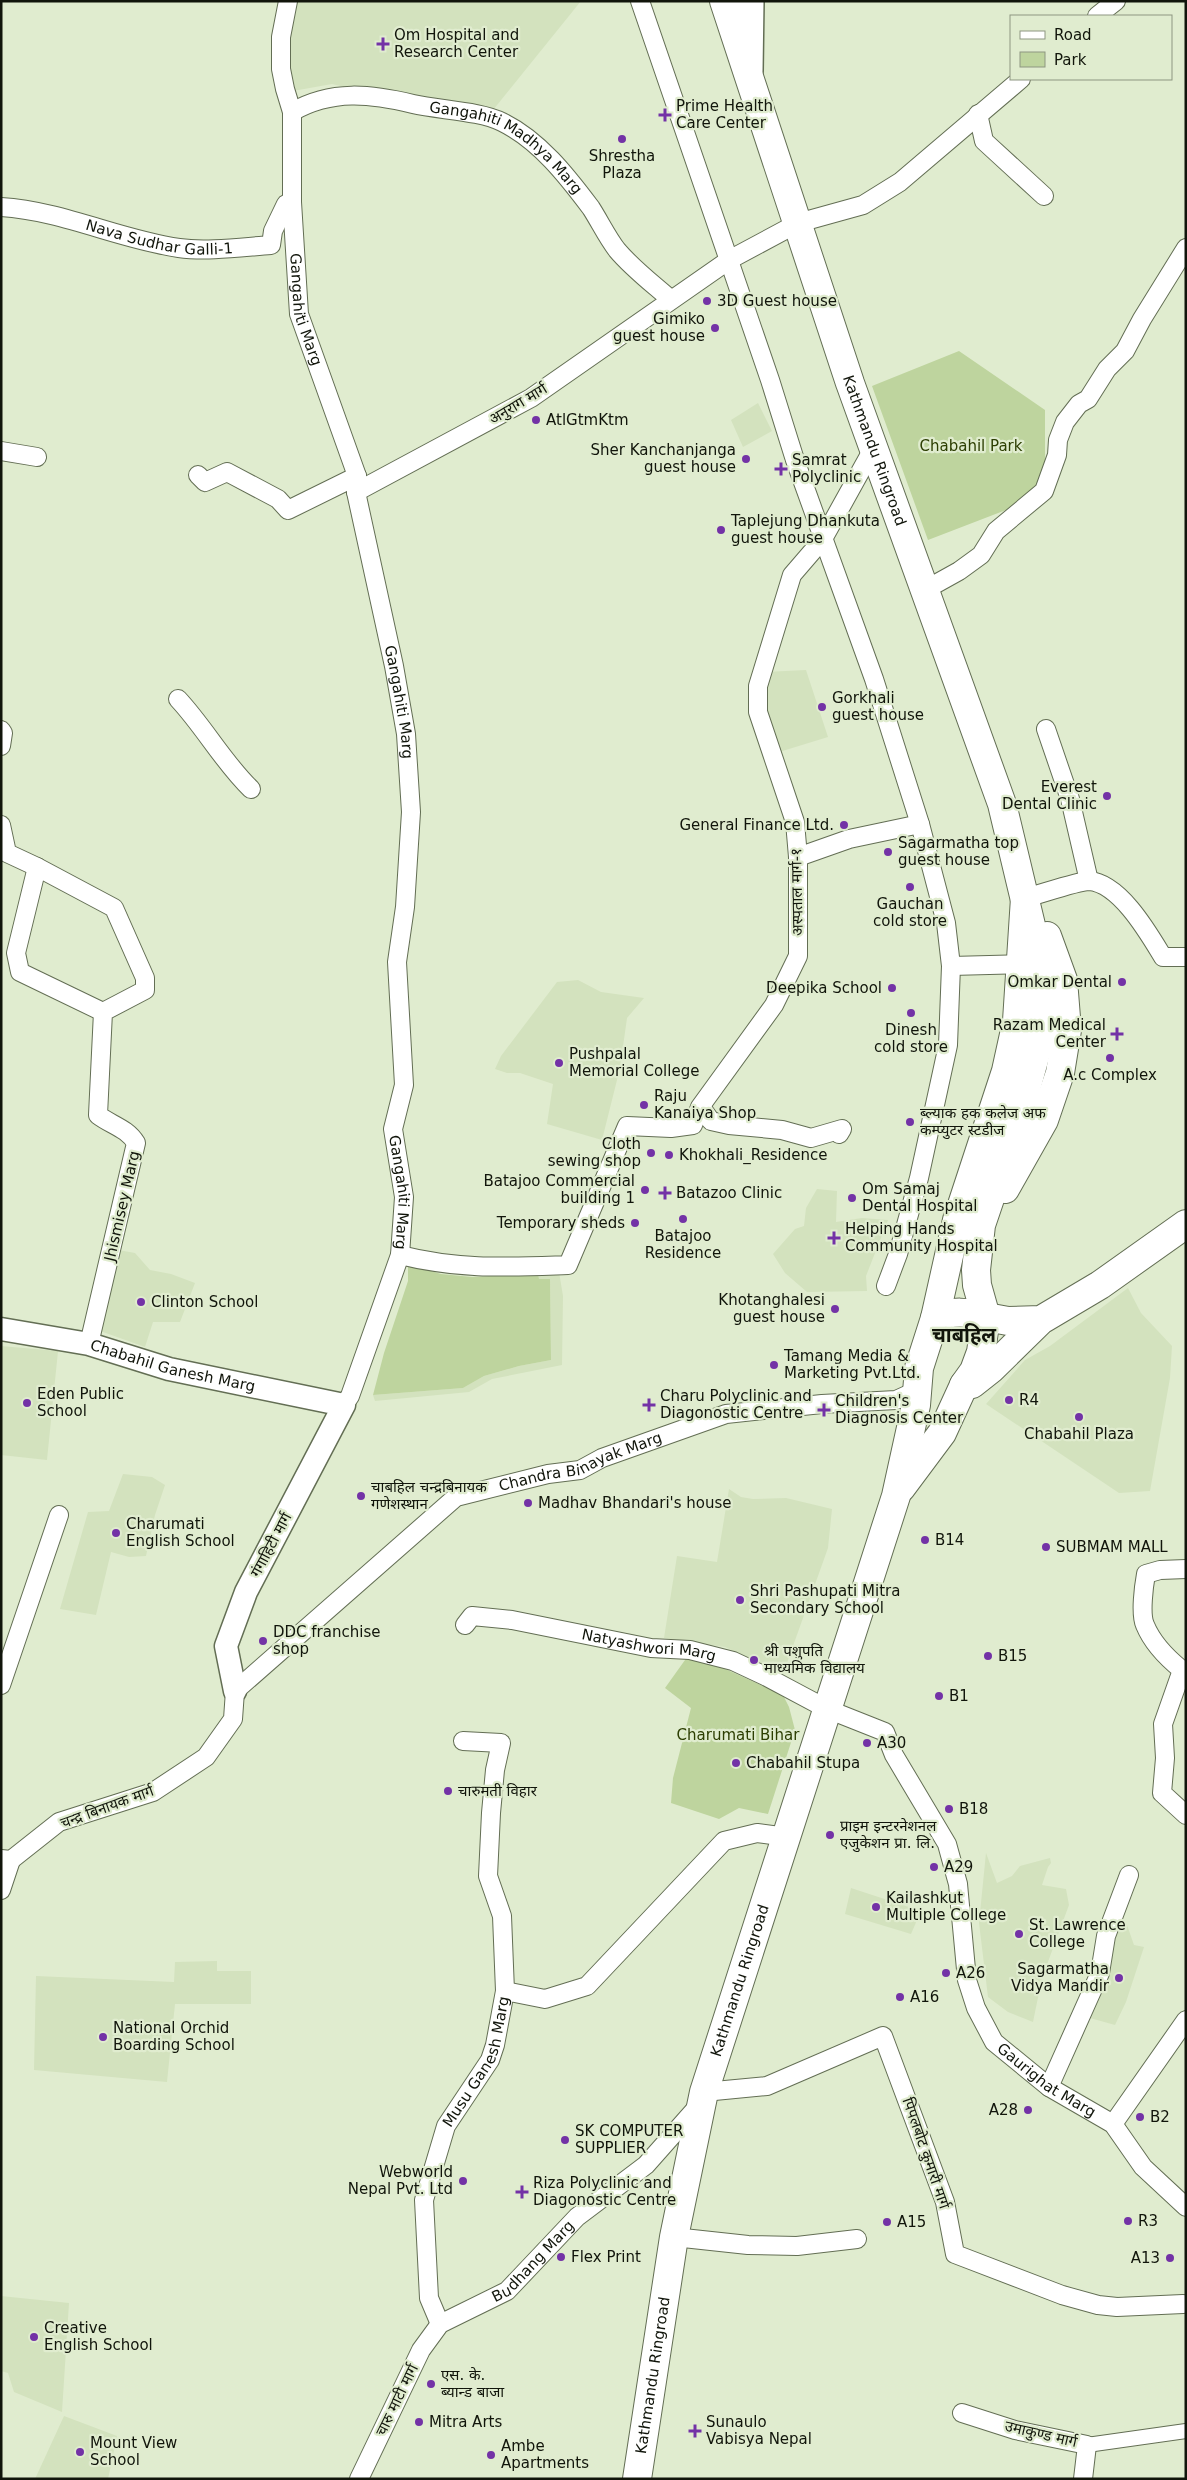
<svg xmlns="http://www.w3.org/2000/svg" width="1187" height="2480" viewBox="0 0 1187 2480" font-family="'DejaVu Sans','Noto Sans Devanagari',sans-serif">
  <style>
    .built { fill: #d3e2be }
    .green { fill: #bed49e }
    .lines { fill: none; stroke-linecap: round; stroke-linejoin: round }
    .pedestrian-casing { stroke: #636e54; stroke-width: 16 }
    .minor-casing { stroke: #636e54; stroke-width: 20 }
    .tertiary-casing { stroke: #636e54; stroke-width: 25 }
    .secondary-casing { stroke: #636e54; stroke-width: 28 }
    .primary-casing { stroke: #636e54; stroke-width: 30 }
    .trunk-casing { stroke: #636e54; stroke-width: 30 }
    .pedestrian { stroke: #fff; stroke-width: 14 }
    .minor { stroke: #fff; stroke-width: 18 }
    .tertiary { stroke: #fff; stroke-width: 22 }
    .secondary { stroke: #fff; stroke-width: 25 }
    .primary { stroke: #fff; stroke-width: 28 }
    .trunk { stroke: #fff; stroke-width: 28 }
    .poi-dot { fill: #7332a6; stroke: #e0eccf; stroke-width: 2 }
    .labels { text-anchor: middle; stroke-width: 4.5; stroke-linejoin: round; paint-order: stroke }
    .poi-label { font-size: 15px; fill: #11150b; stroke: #e0eccf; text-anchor: start }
    .street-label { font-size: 15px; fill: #11150b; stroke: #e0eccf }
    .park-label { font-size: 15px; fill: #2c3e02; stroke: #e0eccf }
    .district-label { font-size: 20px; font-weight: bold; fill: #11150b; stroke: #e0eccf }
  </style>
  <rect width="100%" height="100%" fill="#e0eccf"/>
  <path class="built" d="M298,1h283l-92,114 -78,-12 -79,-19 -39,7 -3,-24v-46l4,-1z
    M758,403l14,28 -29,16 -12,-27z
    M806,670l22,67 -52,16 -16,-47 5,-34z
    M578,980l23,12 43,6 -17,20 -7,50 -18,72 -55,-16 6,-40 -33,-11h-13l-12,-4 6,-13 56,-74z
    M817,1189l20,2 -1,31 26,-4 26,2 -22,56 1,15 -60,1 -22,-19 -12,-19 22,-25 9,-3 2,-18z
    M107,1248l28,5 15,17 21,4 24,9 -15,39h-27l-8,25 -56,-20z
    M559,1272l4,24 -1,69 -70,14 -23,13 -94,9 -2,-6 90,-7 21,-12 35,-10 32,-6 -1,-81h-11l-1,-6z
    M1128,1288l13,25 31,33 -2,32 -20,113 -31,2 -133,-89 39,-44 25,-14z
    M1,1346l57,5 -11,109 -46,-5z
    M123,1474l29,3 13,8 -10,30 -9,41 -17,1 -18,-5 -15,63 -36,-6 28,-97 21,-1z
    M729,1489l12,8 12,2 33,-1 46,11 -4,39 -45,126 -58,-27 -61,-9 13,-82 40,6z
    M986,1853l11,30 15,-7 8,-10 30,-8 1,5 -3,4 -6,18 24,4 3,16 -27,73 -9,44 -25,-10 -20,-15 -9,-74z
    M851,1888l70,23 -10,23 -66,-20z
    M1127,1925l7,20 10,2 -18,55 -11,23 -25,-7 15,-35 5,-51z
    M217,1961v10h34v33h-76l-8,78 -133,-12 2,-94 138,6 1,-20z
    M1,2296l68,7 -7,109 -48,-20 -6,-19 -7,-2z
    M64,2416l53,20 -9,43h-73z"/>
  <path class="green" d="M959,351l86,59v85l-117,45 -56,-154z
    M408,1264l33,10 31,3 66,-4 1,6h11l1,81 -32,6 -35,10 -21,12 -90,7 11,-42 24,-72z
    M690,1653l93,42 6,12 6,23 -27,84 -29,-6 -20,11 -48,-16 2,-25 18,-70 -26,-20z"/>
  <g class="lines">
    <g class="pedestrian-casing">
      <path id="pedestrian" d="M1087,2445l99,-14"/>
    </g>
    <g class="minor-casing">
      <g id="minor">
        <path id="s1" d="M288,1l-7,36v32l4,20 7,23v90l7,112 58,162 -1,16 38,174 12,68 5,78 -6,95 -8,55 7,123 -11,44 11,68 -4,58 -50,141 -6,9"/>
        <path d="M640,1l130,379 25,80 79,219 46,145 26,99 5,43 -3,79 -29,133 -21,76 -12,32"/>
        <path d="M1097,16l19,-15"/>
        <path id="s2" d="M292,112c40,-23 79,-18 121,-8 26,6 67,7 89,18 37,18 65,54 89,86 9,14 16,29 26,42 15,18 36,34 53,49"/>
        <path d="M978,114l6,27 60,55"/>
        <path id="s3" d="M1,207c62,4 117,32 178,41 28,4 64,-1 92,-3l2,-14 13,-27 6,-2"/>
        <path d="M1,451l36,6"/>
        <path d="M198,475l7,7 22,-10 51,27 10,11 69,-34"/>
        <path d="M356,492l175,-94 198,-138 69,-37 65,-18 37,-23 121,-103"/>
        <path d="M923,591l36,-20 22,-16 15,-24 48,-40 13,-36 1,-15 7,-18 14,-18 9,-5 19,-30 18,-18 17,-32 44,-71"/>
        <path d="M178,699c27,29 45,63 73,90"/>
        <path d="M1046,729l24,70 19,82"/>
        <path d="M1,730l2,3 -2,13"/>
        <path d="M1,825l6,28 30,14 77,41 31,70v12l-42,22 -5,103c13,10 29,13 38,28l-47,201"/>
        <path d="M798,857l51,-18 71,-15"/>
        <path d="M37,867l-21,86 4,19 83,40"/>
        <path d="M1025,898c13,-3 53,-17 64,-17 31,2 60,53 74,76h23"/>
        <path d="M951,966l79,-2"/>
        <path d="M701,1107l10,14 18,4 53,5 29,8 31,-9 -3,5"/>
        <path d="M400,1255c59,15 108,12 168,10l59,-139 44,2 22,-3 7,-18 74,-102 24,-49v-99l-3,-35 -37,-110v-26l34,-111 31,-36 51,-92"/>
        <path d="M1186,1569l-26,1 -14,4c-2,11 -6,40 -1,51 7,17 22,33 37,45l-19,54 2,34 -3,35 24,22"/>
        <path id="s4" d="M465,1625l7,-9 40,4 139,28 39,2 43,11 32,15 62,33 58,23 9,23 53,89 11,40 9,96 9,28 18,34 55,45 64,37 30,43 43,40"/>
        <path d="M1,1685l58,-170"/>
        <path d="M463,1741l38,2 -6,27 -4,43 -3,63 14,40 3,75"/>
        <path id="s5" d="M1,1859l10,1 48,-38 94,-30 53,-35 27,-38 2,-28 221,-194 92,-23 32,-4 22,-12 124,-44 96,-10 74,-4 22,-10"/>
        <path d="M1,1890l10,-30"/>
        <path d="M1049,2087l51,-114 6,-37 23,-61"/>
        <path d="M704,2092l63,-6 116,-50 62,166 10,52 107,41 36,10 19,2 66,-3"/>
        <path d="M1113,2124l73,-104"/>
        <path d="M674,2237l74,8 49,1 60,-7"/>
        <path id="s6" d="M440,2324l-11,-26 -5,-98 22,-74 44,-66 5,-15 10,-54 40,8 42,-13 137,-145 33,-8 30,4"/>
        <path d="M962,2413l53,17 72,15 -4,34"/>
        <path id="s7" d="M359,2479l62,-129 19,-26 67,-33 70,-74 69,-52 54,-61"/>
      </g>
    </g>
    <g class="tertiary-casing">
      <g id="tertiary">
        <path id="s8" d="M1,1329l88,15 80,25 175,36 -98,187 -20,54 9,45"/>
      </g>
    </g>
    <g class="secondary-casing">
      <path id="secondary" d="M750,71l1,-70"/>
    </g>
    <g class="primary-casing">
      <path id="primary" d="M986,1317l22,4 33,-1
        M964,1385l8,-1 19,-15 50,-49 59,-35 86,-61"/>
    </g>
    <g class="trunk-casing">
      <g id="trunk">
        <path id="s9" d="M724,1l126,382 152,421 38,159 3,36 -3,39 -19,69 -40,118 -5,45 1,15 9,32 -5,35 -7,19 -10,14 -22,48 -41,55"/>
        <path d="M1005,1189l39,-69 16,-47 7,-43 -4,-50 -16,-44"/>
        <path d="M935,1318c18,-8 33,-6 51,-1"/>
        <path id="s10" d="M637,2479l37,-242 30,-145 192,-596 20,-91 3,-37 16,-50 22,-98 49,-149 11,-50 8,-123"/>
      </g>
    </g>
    <use href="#pedestrian" class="pedestrian"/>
    <use href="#minor" class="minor"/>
    <use href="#tertiary" class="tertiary"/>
    <use href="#secondary" class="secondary"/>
    <use href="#primary" class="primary"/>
    <use href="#trunk" class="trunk"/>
  </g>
  <g class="poi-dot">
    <path d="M380.5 36.5h5v5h5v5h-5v5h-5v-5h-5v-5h5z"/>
    <path d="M662.5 107.5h5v5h5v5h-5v5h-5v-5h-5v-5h5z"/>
    <circle cx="622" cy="139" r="5"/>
    <circle cx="707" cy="301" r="5"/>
    <circle cx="715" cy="328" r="5"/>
    <circle cx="536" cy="420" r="5"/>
    <circle cx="746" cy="459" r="5"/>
    <path d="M778.5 461.5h5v5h5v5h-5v5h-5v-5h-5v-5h5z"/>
    <circle cx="721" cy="530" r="5"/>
    <circle cx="822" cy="707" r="5"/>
    <circle cx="1107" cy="796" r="5"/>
    <circle cx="844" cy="825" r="5"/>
    <circle cx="888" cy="852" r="5"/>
    <circle cx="910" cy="887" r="5"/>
    <circle cx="1122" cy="982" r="5"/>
    <circle cx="892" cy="988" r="5"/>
    <circle cx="911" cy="1013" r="5"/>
    <path d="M1114.5 1026.5h5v5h5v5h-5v5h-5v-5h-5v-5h5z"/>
    <circle cx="1110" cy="1058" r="5"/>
    <circle cx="559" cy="1063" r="5"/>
    <circle cx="644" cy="1105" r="5"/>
    <circle cx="910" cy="1122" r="5"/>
    <circle cx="651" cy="1153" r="5"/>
    <circle cx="669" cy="1155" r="5"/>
    <circle cx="645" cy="1190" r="5"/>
    <path d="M662.5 1185.5h5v5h5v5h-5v5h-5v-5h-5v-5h5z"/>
    <circle cx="852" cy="1198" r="5"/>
    <circle cx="683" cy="1219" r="5"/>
    <circle cx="635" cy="1223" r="5"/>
    <path d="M831.5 1230.5h5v5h5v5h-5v5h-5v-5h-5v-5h5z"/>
    <circle cx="141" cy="1302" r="5"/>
    <circle cx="835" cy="1309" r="5"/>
    <circle cx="774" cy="1365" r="5"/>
    <circle cx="1009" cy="1400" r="5"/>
    <circle cx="27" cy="1403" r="5"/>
    <path d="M646.5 1397.5h5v5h5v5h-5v5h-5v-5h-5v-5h5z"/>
    <path d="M821.5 1402.5h5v5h5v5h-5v5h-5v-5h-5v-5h5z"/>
    <circle cx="1079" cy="1417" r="5"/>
    <circle cx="361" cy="1496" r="5"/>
    <circle cx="528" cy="1503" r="5"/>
    <circle cx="116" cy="1533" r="5"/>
    <circle cx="925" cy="1540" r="5"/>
    <circle cx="1046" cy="1547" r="5"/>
    <circle cx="740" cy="1600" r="5"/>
    <circle cx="263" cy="1641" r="5"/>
    <circle cx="988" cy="1656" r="5"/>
    <circle cx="754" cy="1660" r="5"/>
    <circle cx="939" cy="1696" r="5"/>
    <circle cx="867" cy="1743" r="5"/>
    <circle cx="736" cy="1763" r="5"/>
    <circle cx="448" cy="1791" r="5"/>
    <circle cx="949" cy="1809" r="5"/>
    <circle cx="830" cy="1835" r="5"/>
    <circle cx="934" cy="1867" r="5"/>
    <circle cx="876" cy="1907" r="5"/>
    <circle cx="1019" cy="1934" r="5"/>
    <circle cx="946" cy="1973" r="5"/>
    <circle cx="1119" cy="1978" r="5"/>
    <circle cx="900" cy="1997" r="5"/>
    <circle cx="103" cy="2037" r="5"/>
    <circle cx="1028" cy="2110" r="5"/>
    <circle cx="1140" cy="2117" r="5"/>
    <circle cx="565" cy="2140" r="5"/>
    <circle cx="463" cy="2181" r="5"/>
    <path d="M519.5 2184.5h5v5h5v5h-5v5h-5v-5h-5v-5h5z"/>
    <circle cx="1128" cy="2221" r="5"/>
    <circle cx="887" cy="2222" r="5"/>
    <circle cx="561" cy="2257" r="5"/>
    <circle cx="1170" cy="2258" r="5"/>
    <circle cx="34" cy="2337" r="5"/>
    <circle cx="431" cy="2384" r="5"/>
    <circle cx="419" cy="2422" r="5"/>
    <path d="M692.5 2423.5h5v5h5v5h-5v5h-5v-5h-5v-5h5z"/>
    <circle cx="80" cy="2452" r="5"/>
    <circle cx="491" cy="2455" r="5"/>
  </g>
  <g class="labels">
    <g class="poi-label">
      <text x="394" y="40">Om Hospital and<tspan x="394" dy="17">Research Center</tspan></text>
      <text x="676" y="111">Prime Health<tspan x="676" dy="17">Care Center</tspan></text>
      <text x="622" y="161" text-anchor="middle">Shrestha<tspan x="622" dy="17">Plaza</tspan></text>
      <text x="717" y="306">3D Guest house</text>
      <text x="705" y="324" text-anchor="end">Gimiko<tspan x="705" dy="17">guest house</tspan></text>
      <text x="546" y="425">AtlGtmKtm</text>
      <text x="736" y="455" text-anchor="end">Sher Kanchanjanga<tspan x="736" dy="17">guest house</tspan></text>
      <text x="792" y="465">Samrat<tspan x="792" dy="17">Polyclinic</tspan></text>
      <text x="731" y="526">Taplejung Dhankuta<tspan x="731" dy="17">guest house</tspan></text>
      <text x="832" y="703">Gorkhali<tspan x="832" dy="17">guest house</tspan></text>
      <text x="1097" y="792" text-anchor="end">Everest<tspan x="1097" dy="17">Dental Clinic</tspan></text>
      <text x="834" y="830" text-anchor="end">General Finance Ltd.</text>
      <text x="898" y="848">Sagarmatha top<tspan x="898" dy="17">guest house</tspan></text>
      <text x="910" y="909" text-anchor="middle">Gauchan<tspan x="910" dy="17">cold store</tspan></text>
      <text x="1112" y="987" text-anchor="end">Omkar Dental</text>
      <text x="882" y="993" text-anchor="end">Deepika School</text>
      <text x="1106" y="1030" text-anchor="end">Razam Medical<tspan x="1106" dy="17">Center</tspan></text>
      <text x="911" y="1035" text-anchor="middle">Dinesh<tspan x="911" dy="17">cold store</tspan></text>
      <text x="569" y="1059">Pushpalal<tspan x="569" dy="17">Memorial College</tspan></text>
      <text x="1110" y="1080" text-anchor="middle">A.c Complex</text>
      <text x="654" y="1101">Raju<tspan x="654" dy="17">Kanaiya Shop</tspan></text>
      <text x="920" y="1118">ब्ल्याक हक कलेज अफ<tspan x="920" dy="17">कम्प्युटर स्टडीज</tspan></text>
      <text x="641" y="1149" text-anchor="end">Cloth<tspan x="641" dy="17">sewing shop</tspan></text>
      <text x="679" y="1160">Khokhali_Residence</text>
      <text x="635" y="1186" text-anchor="end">Batajoo Commercial<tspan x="635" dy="17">building 1</tspan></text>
      <text x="862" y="1194">Om Samaj<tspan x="862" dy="17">Dental Hospital</tspan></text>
      <text x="676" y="1198">Batazoo Clinic</text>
      <text x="625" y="1228" text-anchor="end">Temporary sheds</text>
      <text x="845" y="1234">Helping Hands<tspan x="845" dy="17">Community Hospital</tspan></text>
      <text x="683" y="1241" text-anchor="middle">Batajoo<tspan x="683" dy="17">Residence</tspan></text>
      <text x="825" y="1305" text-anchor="end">Khotanghalesi<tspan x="825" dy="17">guest house</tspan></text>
      <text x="151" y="1307">Clinton School</text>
      <text x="784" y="1361">Tamang Media &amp;<tspan x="784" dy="17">Marketing Pvt.Ltd.</tspan></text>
      <text x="37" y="1399">Eden Public<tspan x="37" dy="17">School</tspan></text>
      <text x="660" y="1401">Charu Polyclinic and<tspan x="660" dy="17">Diagonostic Centre</tspan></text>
      <text x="1019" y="1405">R4</text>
      <text x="835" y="1406">Children's<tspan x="835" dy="17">Diagnosis Center</tspan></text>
      <text x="1079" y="1439" text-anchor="middle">Chabahil Plaza</text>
      <text x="371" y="1492">चाबहिल चन्द्रबिनायक<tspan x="371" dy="17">गणेशस्थान</tspan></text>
      <text x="538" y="1508">Madhav Bhandari's house</text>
      <text x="126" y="1529">Charumati<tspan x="126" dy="17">English School</tspan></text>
      <text x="935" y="1545">B14</text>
      <text x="1056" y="1552">SUBMAM MALL</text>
      <text x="750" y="1596">Shri Pashupati Mitra<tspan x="750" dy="17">Secondary School</tspan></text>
      <text x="273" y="1637">DDC franchise<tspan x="273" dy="17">shop</tspan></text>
      <text x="764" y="1656">श्री पशुपति<tspan x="764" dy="17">माध्यमिक विद्यालय</tspan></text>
      <text x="998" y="1661">B15</text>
      <text x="949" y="1701">B1</text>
      <text x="877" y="1748">A30</text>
      <text x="746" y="1768">Chabahil Stupa</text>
      <text x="458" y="1796">चारुमती विहार</text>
      <text x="959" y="1814">B18</text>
      <text x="840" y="1831">प्राइम इन्टरनेशनल<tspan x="840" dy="17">एजुकेशन प्रा. लि.</tspan></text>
      <text x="944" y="1872">A29</text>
      <text x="886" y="1903">Kailashkut<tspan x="886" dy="17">Multiple College</tspan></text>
      <text x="1029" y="1930">St. Lawrence<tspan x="1029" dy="17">College</tspan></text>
      <text x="1109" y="1974" text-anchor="end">Sagarmatha<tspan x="1109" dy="17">Vidya Mandir</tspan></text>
      <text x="956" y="1978">A26</text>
      <text x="910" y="2002">A16</text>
      <text x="113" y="2033">National Orchid<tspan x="113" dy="17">Boarding School</tspan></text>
      <text x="1018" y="2115" text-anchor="end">A28</text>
      <text x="1150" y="2122">B2</text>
      <text x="575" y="2136">SK COMPUTER<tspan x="575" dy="17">SUPPLIER</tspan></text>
      <text x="453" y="2177" text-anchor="end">Webworld<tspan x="453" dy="17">Nepal Pvt. Ltd</tspan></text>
      <text x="533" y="2188">Riza Polyclinic and<tspan x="533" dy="17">Diagonostic Centre</tspan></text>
      <text x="1138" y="2226">R3</text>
      <text x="897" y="2227">A15</text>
      <text x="571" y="2262">Flex Print</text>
      <text x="1160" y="2263" text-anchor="end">A13</text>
      <text x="44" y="2333">Creative<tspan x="44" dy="17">English School</tspan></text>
      <text x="441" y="2380">एस. के.<tspan x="441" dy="17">ब्यान्ड बाजा</tspan></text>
      <text x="429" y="2427">Mitra Arts</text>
      <text x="706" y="2427">Sunaulo<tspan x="706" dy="17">Vabisya Nepal</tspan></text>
      <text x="90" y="2448">Mount View<tspan x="90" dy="17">School</tspan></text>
      <text x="501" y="2451">Ambe<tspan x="501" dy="17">Apartments</tspan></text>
    </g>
    <g class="street-label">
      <text dy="5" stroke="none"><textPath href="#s2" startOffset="231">Gangahiti Madhya Marg</textPath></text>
      <text dy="5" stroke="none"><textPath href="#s3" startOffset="162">Nava Sudhar Galli-1</textPath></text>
      <text dy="5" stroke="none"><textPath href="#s1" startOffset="312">Gangahiti Marg</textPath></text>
      <text transform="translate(518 404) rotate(-31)" y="5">अनुराग मार्ग</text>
      <text dy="5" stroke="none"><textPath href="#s9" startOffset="474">Kathmandu Ringroad</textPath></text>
      <text dy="5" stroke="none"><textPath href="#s1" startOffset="718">Gangahiti Marg</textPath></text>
      <text transform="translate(797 892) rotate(-91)" y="5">अस्पताल मार्ग-१</text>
      <text dy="5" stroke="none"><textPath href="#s1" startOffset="1212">Gangahiti Marg</textPath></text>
      <text transform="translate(122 1206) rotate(-77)" y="5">Jhismisey Marg</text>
      <text dy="5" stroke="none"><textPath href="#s8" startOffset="176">Chabahil Ganesh Marg</textPath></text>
      <text dy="5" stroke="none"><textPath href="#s5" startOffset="732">Chandra Binayak Marg</textPath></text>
      <text transform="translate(271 1545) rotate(-62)" y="5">गंगाहिटी मार्ग</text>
      <text dy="5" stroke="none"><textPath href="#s4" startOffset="191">Natyashwori Marg</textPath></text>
      <text transform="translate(107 1807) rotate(-20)" y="5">चन्द्र बिनायक मार्ग</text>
      <text dy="5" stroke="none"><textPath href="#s10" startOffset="510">Kathmandu Ringroad</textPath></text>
      <text dy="5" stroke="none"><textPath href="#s6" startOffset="276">Musu Ganesh Marg</textPath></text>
      <text dy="5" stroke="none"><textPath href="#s4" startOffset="844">Gaurighat Marg</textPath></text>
      <text transform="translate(926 2153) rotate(71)" y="5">पिपलबोट कुमारी मार्ग</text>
      <text dy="5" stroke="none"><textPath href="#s7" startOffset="289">Budhang Marg</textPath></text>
      <text dy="5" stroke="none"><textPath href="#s10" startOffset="105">Kathmandu Ringroad</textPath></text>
      <text transform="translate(397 2400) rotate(-64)" y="5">चारु माटी मार्ग</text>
      <text transform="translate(1041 2434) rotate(13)" y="5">उमाकुण्ड मार्ग</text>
    </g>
    <g class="park-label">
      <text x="971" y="451">Chabahil Park</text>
      <text x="738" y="1740">Charumati Bihar</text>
    </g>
    <g class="district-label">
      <text x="964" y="1342">चाबहिल</text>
    </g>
  </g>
  <rect width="1187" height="2480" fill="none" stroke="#11150b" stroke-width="5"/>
  <rect x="1010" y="15" width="162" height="65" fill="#e0eccf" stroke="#8d9681"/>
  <rect x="1020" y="31" width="25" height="8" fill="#ffffff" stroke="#8d9681"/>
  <text x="1054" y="40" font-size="15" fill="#11150b">Road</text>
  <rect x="1020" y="52" width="25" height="15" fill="#bed49e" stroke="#8d9681"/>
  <text x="1054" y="65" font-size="15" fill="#11150b">Park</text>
</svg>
